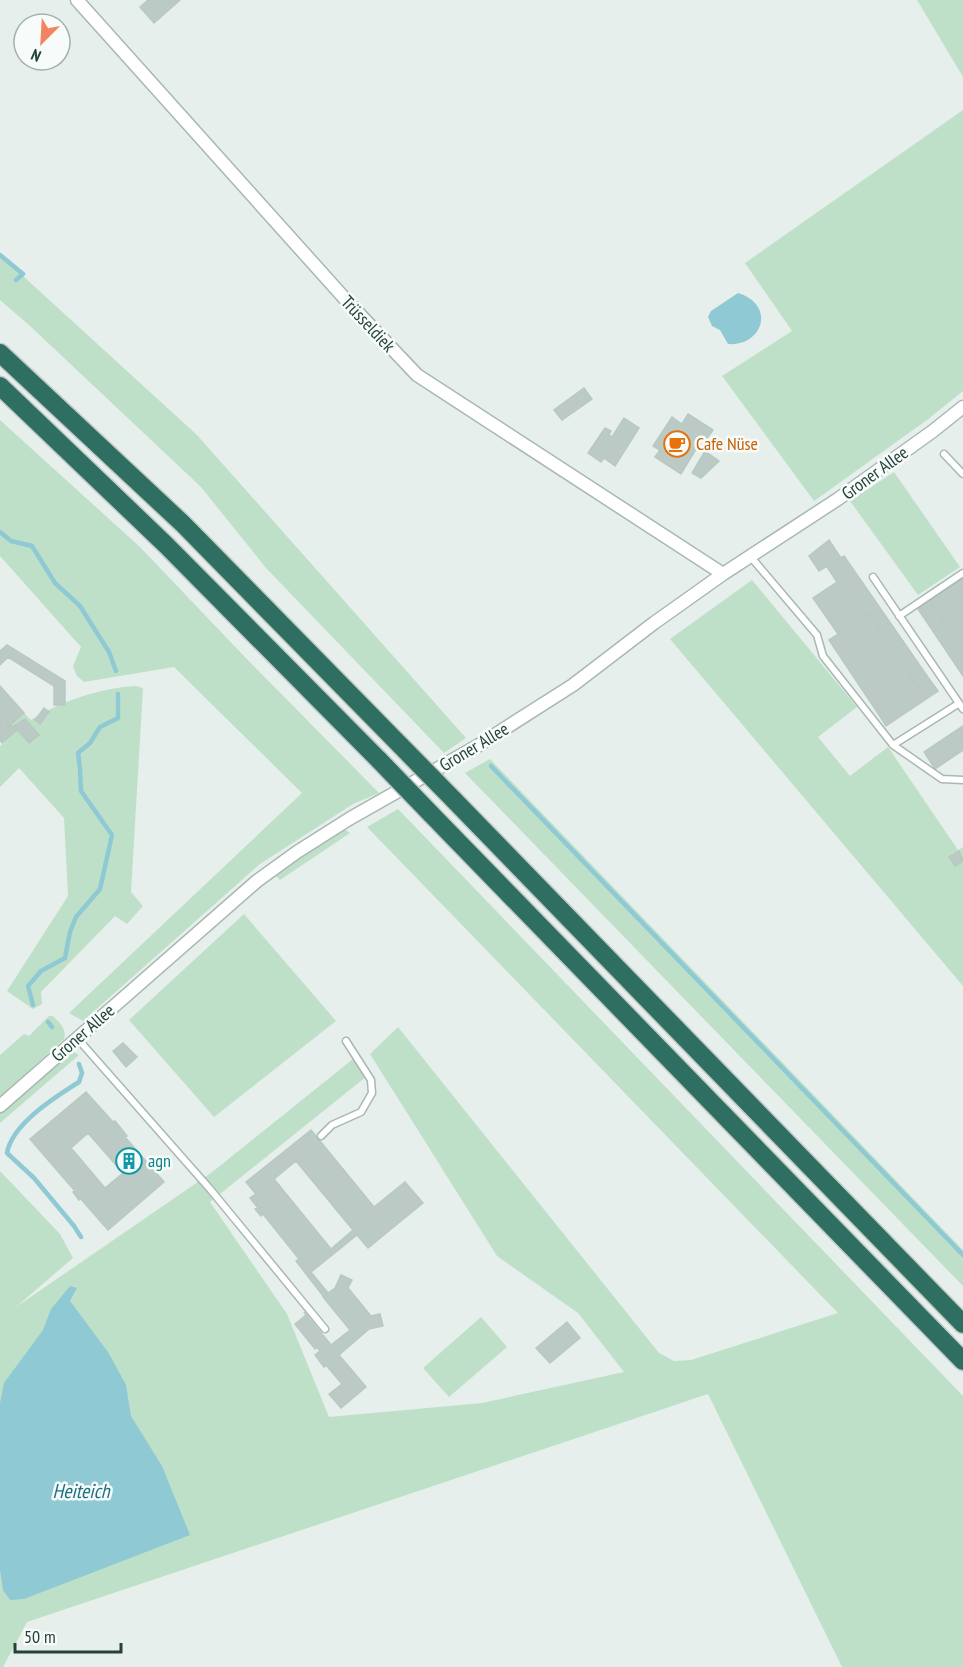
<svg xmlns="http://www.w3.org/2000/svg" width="963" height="1667" viewBox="0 0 963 1667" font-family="'PT Sans Narrow',sans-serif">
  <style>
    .green { fill: #bfe0c8 }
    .water { fill: #8ec9d4 }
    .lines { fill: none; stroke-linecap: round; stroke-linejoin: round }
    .stream { stroke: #8ec9d4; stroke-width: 4.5 }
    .building { fill: #bbcac4; stroke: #b8c9c2; stroke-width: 1.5; fill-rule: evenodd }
    .service-casing { stroke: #a8b8b2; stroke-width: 9 }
    .minor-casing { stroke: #a8b8b2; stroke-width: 15 }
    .motorway-casing { stroke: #c2cac8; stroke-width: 21 }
    .service { stroke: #fff; stroke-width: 6 }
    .minor { stroke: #fff; stroke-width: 12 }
    .motorway { stroke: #2f6f62; stroke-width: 18 }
    .motorway-bridge-casing { stroke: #c2cac8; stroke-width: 21; stroke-linecap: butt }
    .motorway-bridge { stroke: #2f6f62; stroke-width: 18 }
    .labels { text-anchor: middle; stroke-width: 5; stroke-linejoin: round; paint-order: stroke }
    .street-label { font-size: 18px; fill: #24423a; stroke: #f7fbf9 }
    .food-label { font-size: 18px; fill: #c56008; stroke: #f7fbf9; text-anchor: start }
    .culture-label { font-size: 18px; fill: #0d838f; stroke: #f7fbf9; text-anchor: start }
    .water-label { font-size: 20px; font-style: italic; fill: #1c6f80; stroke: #f7fbf9 }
  </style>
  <rect width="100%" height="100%" fill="#e6efeb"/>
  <path class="green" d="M917,0h46v77z
    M963,110v281l-36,29 -113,81 -92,-125 70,-45 -47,-68z
    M0,255l197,180 269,303 -22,15 -178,-185 -65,-81 -172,-162 -29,-25z
    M0,420l140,127 101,106 138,140 -26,11 -93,60 -177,157 -14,-8 233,-220 -128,-126 -90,15 -7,-6 -4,-10 8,-19 -81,-91z
    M894,472l66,95 -42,28 -68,-94z
    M752,580l105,127 -39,30 32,39 38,-29 70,103 5,-3v139l-293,-347z
    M136,686l7,2 -12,204 12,14 -16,18 -12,-8 -74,76 1,12 -9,5 -26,-18 61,-95 -4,-78 -45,-50 -19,19v-41l16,-15 -5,-6 13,-12 7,7c30,-19 69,-32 105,-34z
    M490,759l473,491v36l-498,-513z
    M398,809l565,587v271h-121l-134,-273 -681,228 -24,45h-3v-496l60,63 13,24 -57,49 195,-134 142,-114 14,17 -157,126 77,112 42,103 153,-14 142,-31 -46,-59 -81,-57 -127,-202 28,-27 261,326 15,8 17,-1 147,-47 -471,-486z
    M344,829l6,4 -70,47 -6,-6z
    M244,914l92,107 -122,96 -85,-97z
    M49,1016h4c7,7 14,13 11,23l-64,58v-42l24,-21 5,2z
    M74,1052l5,3 -79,68v-11l67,-58z
    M481,1317l26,30 -58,50 -26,-29z"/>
  <path class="water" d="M738,293c39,12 24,54 -10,51l-8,-14 -8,-4 -4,-9 3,-6z
    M70,1286l7,2 -7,13 38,51 18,33 5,31 31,50 28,69 -166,64 -14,1 -7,-10 -3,-20v-167l4,-20 39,-53 8,-21z"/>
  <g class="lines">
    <path class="stream" d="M0,255l23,19 -7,6
      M0,532l11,9 21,5 23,37 25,23 29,46 7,19
      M491,766l472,489
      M33,1005l-5,-19 13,-15 24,-13 5,-26 6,-15 24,-28 12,-54 -31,-44 -1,-22 -2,-16 12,-10 10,-16 18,-9v-24
      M48,1022l4,5
      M79,1064l3,9 -3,9c-24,15 -67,42 -72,71l27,25 40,48 7,11"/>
  </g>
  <path class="building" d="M148,0h32l-26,23 -14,-16z
    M584,388l8,11 -30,21 -8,-10z
    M688,414l25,16 -8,11 -3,-2 -21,35 -26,-17 5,-7 -7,-4 19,-29 10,7z
    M624,418l15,10 -24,38 -11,-8 -3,4 -13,-9 17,-25 6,3 -2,4 3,2z
    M705,451l14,10 -18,17 -9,-5z
    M829,540l12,18 -22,13 -10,-15z
    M844,556l86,124 -11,8 -50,-74 -31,20 -25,-36 24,-16 -10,-15z
    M963,578v72l-33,-49z
    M930,601l33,49v26l-45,-67z
    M869,614l50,74 -40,27 -50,-75z
    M7,645l58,36v24h-11v-19l-46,-29 -8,8v-14z
    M930,680l8,11 -52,35 -7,-11z
    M0,686l24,27 -24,21z
    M44,708l5,4 -9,12 -5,-4z
    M25,719l14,16 -10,8 -15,-17z
    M11,725l5,6 -14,12 -2,-3v-6z
    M963,726v24l-28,19 -11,-17z
    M959,851l4,10 -8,5 -6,-9z
    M123,1043l14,14 -11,10 -13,-16z
    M86,1092l27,30 2,-1 12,15 -2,1 39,45 -56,48 -27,-31 -2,1 -6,-8 2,-1 -45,-52zM88,1133l35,40 -18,15 -34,-40z
    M311,1130l63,77 31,-25 18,21 -55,45 -11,-13 -46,37 17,21 -4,4 -28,-36 3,-2 -36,-45 -2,2 -6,-7 3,-1 -8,-10 6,-4 -10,-12zM296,1161l57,69 -22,19 -57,-70z
    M341,1275l11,5 -4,8 23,28 9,-2 3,12 -14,3 -30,26 27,32 -25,21 -12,-14 13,-10 -16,-19 -2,2 -9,-12 5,-4 -3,-4 -2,2 -20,-25 11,-9 -2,-3 27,33 19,-15 -27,-33 12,-9z
    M567,1322l13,16 -30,25 -14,-15z"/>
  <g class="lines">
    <g class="service-casing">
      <path id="service" d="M944,454l19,20
        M750,556l67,79 6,21 70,89 65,-41
        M873,577l90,132
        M899,616l64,-43
        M893,745l49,34 21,1
        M77,1038l133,151 115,140
        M321,1136l11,-11 29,-13 11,-19 -1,-13 -25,-39"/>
    </g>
    <g class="minor-casing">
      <path id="minor" d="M77,0l269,300 71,75 306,199
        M0,1106l257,-225 40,-29 52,-33 130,-74 94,-60 81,-62 69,-49 115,-75 95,-68 30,-24"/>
    </g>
    <g class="motorway-casing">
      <path id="motorway" d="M0,353l183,171 218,222
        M0,386l166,159 213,215
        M453,799l510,525
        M431,814l532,547"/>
    </g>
    <use href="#service" class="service"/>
    <use href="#minor" class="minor"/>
    <use href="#motorway" class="motorway"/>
    <g class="motorway-bridge-casing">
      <path id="motorway-bridge" d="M401,746l52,53
        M379,760l52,54"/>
    </g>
    <use href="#motorway-bridge" class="motorway-bridge"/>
  </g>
  <defs>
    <g id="cafe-ring" transform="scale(1.35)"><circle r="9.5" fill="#f7fbf9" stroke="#e8710a" stroke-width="1.5"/><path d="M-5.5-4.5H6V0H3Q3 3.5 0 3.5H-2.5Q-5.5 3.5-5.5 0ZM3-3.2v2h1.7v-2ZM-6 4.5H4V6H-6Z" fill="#e8710a"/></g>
    <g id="building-ring" transform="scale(1.35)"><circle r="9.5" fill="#f7fbf9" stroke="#0f9aa8" stroke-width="1.5"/><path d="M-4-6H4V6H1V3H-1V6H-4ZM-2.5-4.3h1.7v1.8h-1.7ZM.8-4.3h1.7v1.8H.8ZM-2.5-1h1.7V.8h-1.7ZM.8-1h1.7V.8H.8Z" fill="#0f9aa8"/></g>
  </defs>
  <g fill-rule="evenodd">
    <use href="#cafe-ring" x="677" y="444"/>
    <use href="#building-ring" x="129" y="1161"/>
  </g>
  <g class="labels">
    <g class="street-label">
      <text transform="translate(368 324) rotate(47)" y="6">Trüsseldiek</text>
      <text transform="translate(875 473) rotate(-36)" y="6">Groner Allee</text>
      <text transform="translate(474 747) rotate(-31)" y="6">Groner Allee</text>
      <text transform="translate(83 1033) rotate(-41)" y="6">Groner Allee</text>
    </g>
    <g class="food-label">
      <text x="696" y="450">Cafe Nüse</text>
    </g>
    <g class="culture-label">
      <text x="148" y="1167">agn</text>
    </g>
    <g class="water-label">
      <text x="81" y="1498">Heiteich</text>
    </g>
  </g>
  <g transform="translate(42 42) rotate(204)"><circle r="28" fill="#f7fbf9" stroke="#a3b1ad" stroke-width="1.5"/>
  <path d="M0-4.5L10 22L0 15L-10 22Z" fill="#f4845f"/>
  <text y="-9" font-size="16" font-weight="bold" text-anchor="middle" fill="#24423a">N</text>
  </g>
  <path d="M15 1643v9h106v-9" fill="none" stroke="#24423a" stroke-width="3"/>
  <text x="24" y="1643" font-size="18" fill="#24423a" stroke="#f7fbf9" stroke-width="4.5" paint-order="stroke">50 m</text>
</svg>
